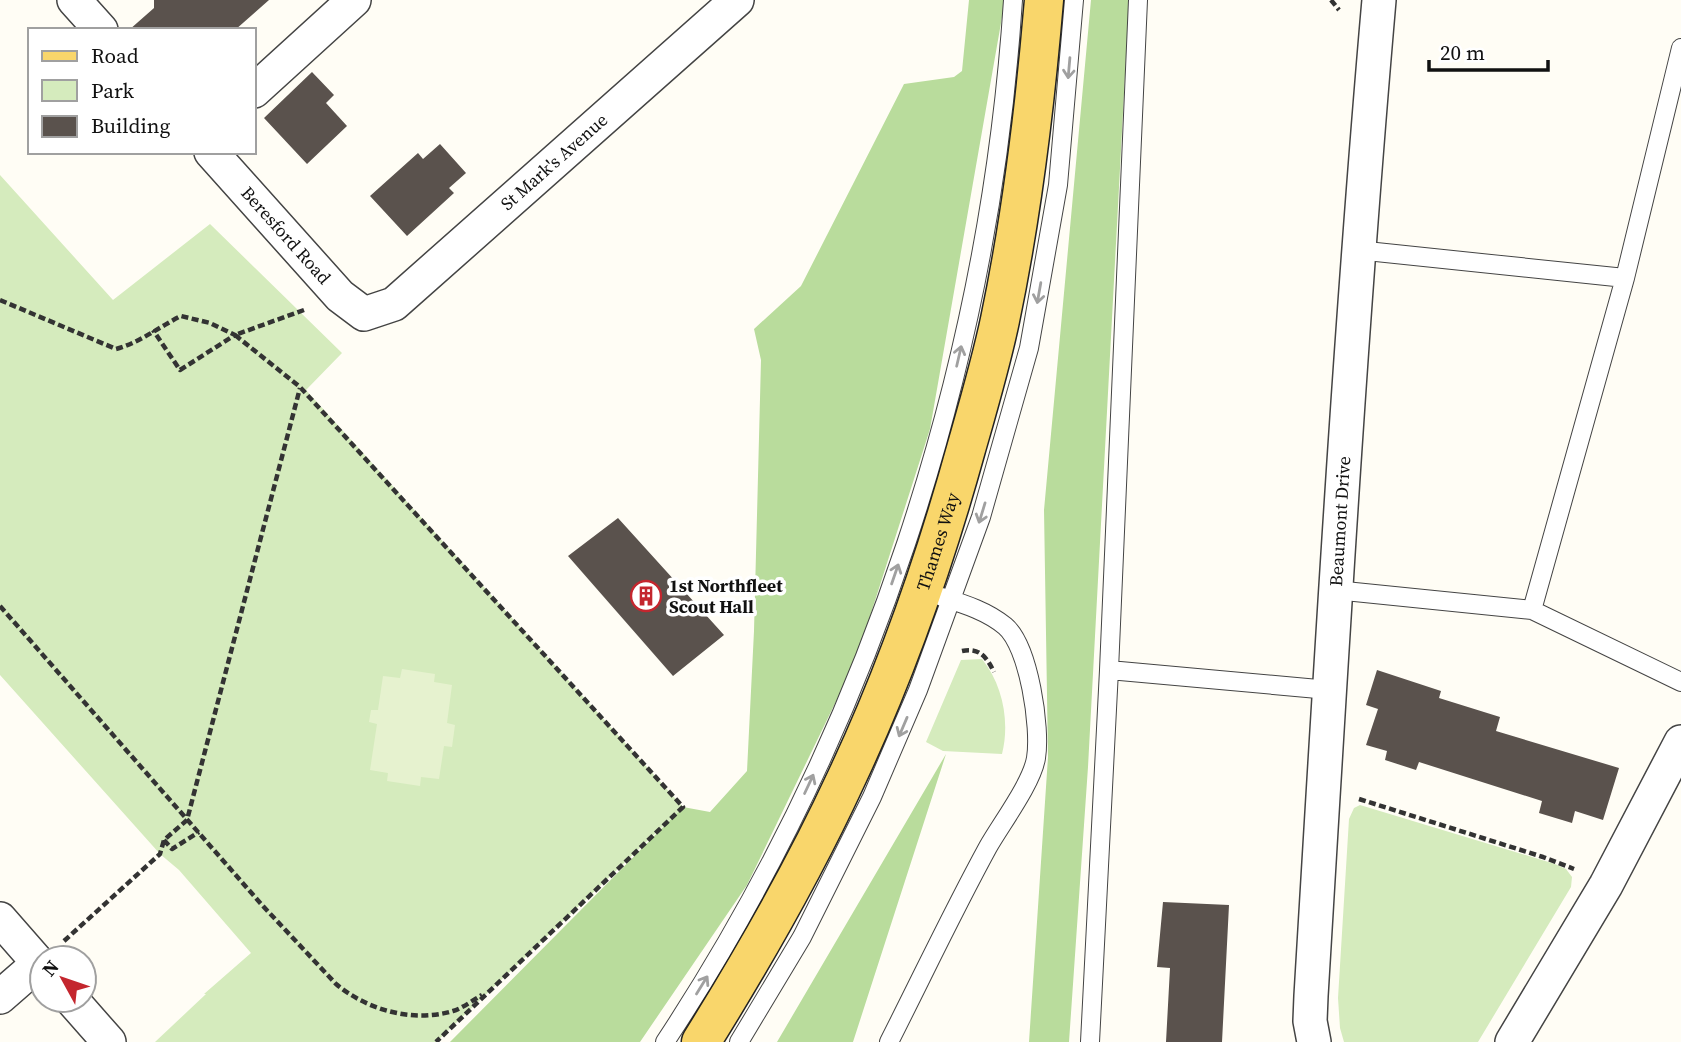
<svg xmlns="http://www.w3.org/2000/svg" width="1681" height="1042" viewBox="0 0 1681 1042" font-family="'Source Serif 4',serif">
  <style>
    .green { fill: #d5ebbd }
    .forest { fill: #b9dc9c }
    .pitch { fill: #e6f2cf }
    .building { fill: #5a524d }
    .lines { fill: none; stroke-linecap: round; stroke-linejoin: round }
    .service-casing { stroke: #444; stroke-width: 20 }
    .minor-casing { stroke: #444; stroke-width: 36 }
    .primary-casing { stroke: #222; stroke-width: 41 }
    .path { stroke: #333; stroke-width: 4.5; stroke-dasharray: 7 3.5; stroke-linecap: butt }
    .service { stroke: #fff; stroke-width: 18 }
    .minor { stroke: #fff; stroke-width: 33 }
    .primary { stroke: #f9d66b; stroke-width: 38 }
    .oneway { stroke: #a0a0a0 }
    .labels { text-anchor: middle; stroke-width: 7; stroke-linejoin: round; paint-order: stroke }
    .street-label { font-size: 18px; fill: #111; stroke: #fff }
    .poi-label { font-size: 18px; font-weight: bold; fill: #111; stroke: #fff; text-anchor: start }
  </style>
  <rect width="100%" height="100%" fill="#fffdf5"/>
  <path class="green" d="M0,175l113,125 97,-76 132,129 -36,37 377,417 -247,235h-281l51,-48h-2l47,-41 -72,-83 -19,-16 -160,-179z
    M982,659c21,26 28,63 20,95l-59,-3 -17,-9 35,-82z
    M1360,805l195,59 11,5 6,8 -1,10 -93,155h-134l-4,-14 -2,-30 11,-179 5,-11z"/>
  <path class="forest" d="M969,0h36l-75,429 -74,231 -109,225 -107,157h-190l233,-235 27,5 37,-41 7,-140 7,-271 -7,-31 47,-43 103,-202 50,-7 8,-6z
    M1091,0h38l-41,767 -19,275h-40l19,-285 -4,-247z
    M946,754l-93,288h-76z"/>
  <path class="pitch" d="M402,669l33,5 -1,8 18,3 -5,38 8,2 -3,22 -8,-1 -5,33 -18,-2 -1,9 -33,-5 1,-8 -18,-3 7,-46 -8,-2 2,-12h7l5,-34 17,2z"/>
  <path class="building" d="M154,0h115l-34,30h-106l25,-22z
    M312,72l22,23 -8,8 21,23 -40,38 -43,-46z
    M440,144l26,29 -17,15 5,5 -47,43 -37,-40 48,-43 5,6z
    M618,518l106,117 -51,41 -105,-120z
    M1377,670l64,21 -2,7 61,19 -4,14 123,37 -16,52 -28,-9 -3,12 -33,-10 3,-12 -123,-39 -3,8 -31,-10 2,-9 -21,-6 12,-36 -12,-4z
    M1163,902l66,3 -7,137h-56l4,-74 -13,-1z"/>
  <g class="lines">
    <g class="service-casing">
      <path id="service" d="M1357,250l268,28
        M1335,590l197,20 149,72
        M1532,610l93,-332 56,-230
        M1109,670l220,20
        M665,1042c203,-308 324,-674 348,-1042
        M739,1042l63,-105 70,-140 46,-107 63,-173 48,-169 29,-163 16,-185
        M889,1042c33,-65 64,-131 99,-195 13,-23 44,-64 48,-89 5,-30 -7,-112 -31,-132 -18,-15 -41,-22 -63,-29
        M1090,1042l19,-372 29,-670"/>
    </g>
    <g class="minor-casing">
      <g id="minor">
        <path d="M74,0l27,30"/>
        <path d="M254,91l100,-91"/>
        <path id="s1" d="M211,152l129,144 24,18 30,-10 343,-304"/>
        <path d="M0,919l42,48"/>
        <path d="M0,997l39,-34"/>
        <path d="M72,1000l37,42"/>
        <path id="s2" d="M1314,1042l-4,-21 1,-25c20,-332 39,-664 68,-996"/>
        <path d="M1512,1042l94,-157 75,-143"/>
      </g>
    </g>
    <g class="primary-casing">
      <g id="primary">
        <path id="s3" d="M701,1042c53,-85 103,-172 145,-263 50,-106 89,-218 120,-330 12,-42 25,-86 34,-129 22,-105 35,-213 44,-320"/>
      </g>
    </g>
    <path class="path" d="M1331,0l8,10
      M0,300l116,49c23,-6 43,-22 65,-33l29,7 25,12 -55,35 -27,-40
      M304,310l-69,25 65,52 383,420 -247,235
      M0,606l262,299 74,79c31,26 77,39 117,27 10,-3 20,-11 29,-16
      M962,651c18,-4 25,7 32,21
      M1359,799l184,58 31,12
      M164,840l8,9 27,-17
      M64,941l96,-87 4,-14 23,-20 113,-432"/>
    <use href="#service" class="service"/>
    <use href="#minor" class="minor"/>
    <use href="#primary" class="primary"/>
  </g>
  <defs><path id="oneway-shaft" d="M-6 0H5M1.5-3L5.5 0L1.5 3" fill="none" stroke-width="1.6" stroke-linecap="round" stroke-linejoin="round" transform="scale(1.75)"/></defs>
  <g class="oneway">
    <use href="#oneway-shaft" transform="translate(1069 68) rotate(95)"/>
    <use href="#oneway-shaft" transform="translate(1039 293) rotate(100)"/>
    <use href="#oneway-shaft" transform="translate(959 356) rotate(-77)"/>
    <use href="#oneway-shaft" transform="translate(982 513) rotate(107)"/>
    <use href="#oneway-shaft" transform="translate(895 574) rotate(-71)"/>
    <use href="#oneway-shaft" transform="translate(903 727) rotate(113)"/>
    <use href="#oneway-shaft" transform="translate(809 784) rotate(-65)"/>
    <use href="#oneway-shaft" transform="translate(702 985) rotate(-58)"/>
  </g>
  <defs>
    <g id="building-ring" transform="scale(1.575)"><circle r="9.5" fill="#fff" stroke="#c4262e" stroke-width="1.5"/><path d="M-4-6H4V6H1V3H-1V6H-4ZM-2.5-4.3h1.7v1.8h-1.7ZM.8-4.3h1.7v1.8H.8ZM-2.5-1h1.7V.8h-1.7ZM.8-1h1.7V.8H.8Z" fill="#c4262e"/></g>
  </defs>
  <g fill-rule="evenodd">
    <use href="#building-ring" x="646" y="596"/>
  </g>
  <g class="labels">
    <g class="street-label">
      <text dy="6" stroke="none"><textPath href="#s1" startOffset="469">St Mark's Avenue</textPath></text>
      <text dy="6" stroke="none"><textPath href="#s1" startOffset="112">Beresford Road</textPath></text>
      <text dy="6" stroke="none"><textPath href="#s2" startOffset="522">Beaumont Drive</textPath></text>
      <text dy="6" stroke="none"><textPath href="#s3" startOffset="555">Thames Way</textPath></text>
    </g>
    <g class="poi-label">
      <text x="669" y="592">1st Northfleet<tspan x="669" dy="21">Scout Hall</tspan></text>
    </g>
  </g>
  <rect x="28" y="28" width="228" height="126" fill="#ffffff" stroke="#a0a0a0" stroke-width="2"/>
  <rect x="42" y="51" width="35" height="10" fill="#f9d66b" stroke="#a0a0a0" stroke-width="2"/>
  <text x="91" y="63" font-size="21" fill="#111111">Road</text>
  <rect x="42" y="80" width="35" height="21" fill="#d5ebbd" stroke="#a0a0a0" stroke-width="2"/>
  <text x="91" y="98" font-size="21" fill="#111111">Park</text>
  <rect x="42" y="116" width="35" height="21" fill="#5a524d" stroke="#a0a0a0" stroke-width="2"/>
  <text x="91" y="133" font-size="21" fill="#111111">Building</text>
  <g transform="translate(63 979) rotate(310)"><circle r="33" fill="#ffffff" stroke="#a0a0a0" stroke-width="2"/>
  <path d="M0-5L12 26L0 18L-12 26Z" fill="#c4262e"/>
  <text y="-10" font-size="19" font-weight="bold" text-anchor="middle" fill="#111111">N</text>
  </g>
  <path d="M1429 60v10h119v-10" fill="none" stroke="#111111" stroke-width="3.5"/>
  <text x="1440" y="60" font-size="21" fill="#111111" stroke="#ffffff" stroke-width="5" paint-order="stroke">20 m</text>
</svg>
